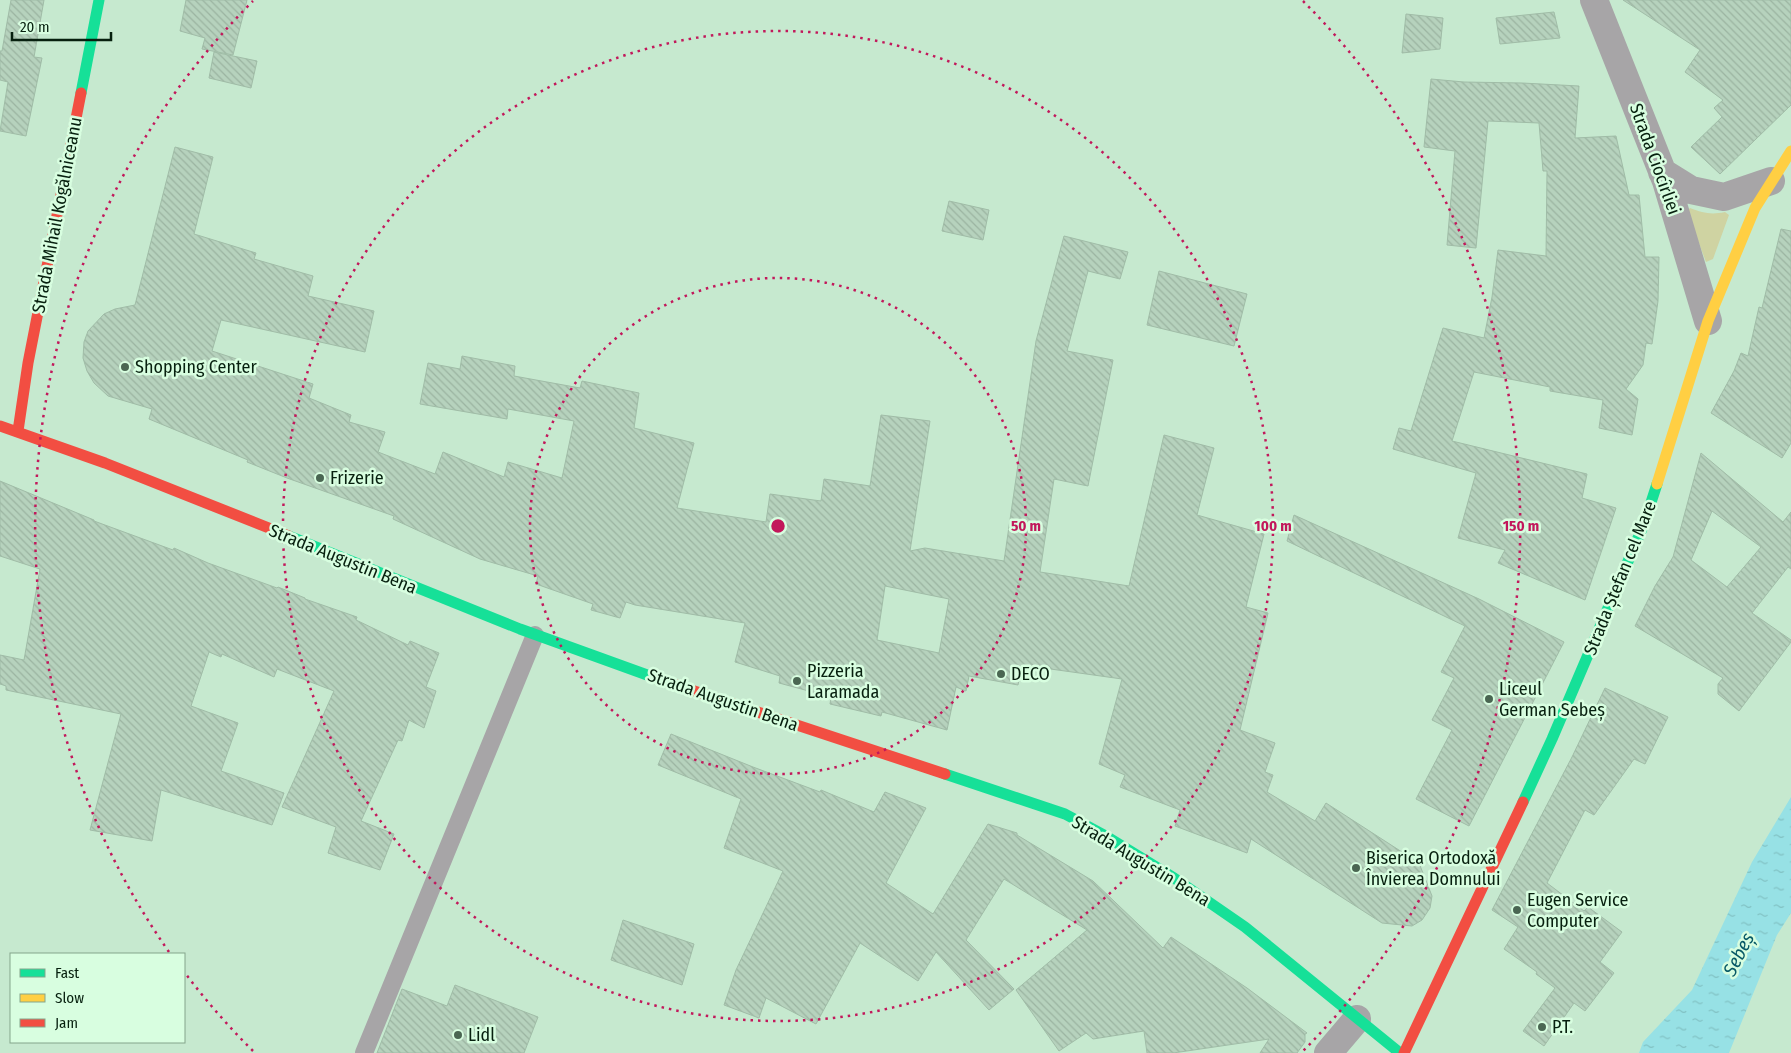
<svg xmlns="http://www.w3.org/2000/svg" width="1791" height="1053" viewBox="0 0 1791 1053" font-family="'Fira Sans Condensed',sans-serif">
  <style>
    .green { fill: #cfd3a2 }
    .water { fill: url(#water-ripples) }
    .building { fill: url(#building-back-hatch); stroke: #a0bca7; fill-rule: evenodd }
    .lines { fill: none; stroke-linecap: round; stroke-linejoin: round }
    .lane { stroke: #a7a5a7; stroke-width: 18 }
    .street { stroke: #a7a5a7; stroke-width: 28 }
    .fast { stroke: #16e098; stroke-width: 11 }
    .slow { stroke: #ffcf43; stroke-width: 11 }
    .jam { stroke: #f24e42; stroke-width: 11 }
    .ring { fill: none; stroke: #c2185b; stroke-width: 2.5; stroke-dasharray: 2.5 5 }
    .poi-dot { fill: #4a6652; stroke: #d8fee0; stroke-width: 2 }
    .labels { text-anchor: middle; stroke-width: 5; stroke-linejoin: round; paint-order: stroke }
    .street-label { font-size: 18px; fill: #07200f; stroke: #d8fee0 }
    .poi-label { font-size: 18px; fill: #07200f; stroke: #d8fee0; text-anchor: start }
    .water-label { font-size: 19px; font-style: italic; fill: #075966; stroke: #d8fee0 }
    .centre { fill: #c2185b; stroke: #d8fee0; stroke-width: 2.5 }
    .ring-label { font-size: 15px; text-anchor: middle; font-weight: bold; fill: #c2185b; stroke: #d8fee0; stroke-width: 5; stroke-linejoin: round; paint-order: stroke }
  </style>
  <defs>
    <pattern id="water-ripples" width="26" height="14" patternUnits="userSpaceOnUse" patternTransform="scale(1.25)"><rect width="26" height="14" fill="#97e1e5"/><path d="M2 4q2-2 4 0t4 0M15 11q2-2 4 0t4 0" fill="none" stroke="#81c1c3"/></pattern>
    <pattern id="building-back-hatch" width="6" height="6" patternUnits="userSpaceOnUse" patternTransform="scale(1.25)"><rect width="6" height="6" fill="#b6d2bd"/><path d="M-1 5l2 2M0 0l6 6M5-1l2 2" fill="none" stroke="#9bb4a1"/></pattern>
  </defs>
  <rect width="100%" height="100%" fill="#c6e9cf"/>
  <path class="green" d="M1690,208c13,5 21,7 35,4l4,3 -16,44 -7,3 -19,-51z"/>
  <path class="water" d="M1791,797v116l-14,22 -48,118h-90l4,-11 49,-52 60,-128z"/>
  <path class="building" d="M11,0h33l-10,57 8,1 -16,78 -26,-5 8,-49 -8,-2v-29h2z
    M186,0h61l-14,55 -31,-6 3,-11 -25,-7z
    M1623,0h168v105l-71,69 -29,-27 31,-30 -8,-9 9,-8 -38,-28 15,-22z
    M1554,12l6,26 -60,6 -4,-26z
    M1406,14l37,4 -3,31 -38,4z
    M214,52l43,9 -6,27 -42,-10z
    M1431,79l33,3 58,1 57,3 -4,52 41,-2 13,59h10l6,62h14l-1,44 -6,43 -6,-1 -3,22 -17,24 12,10 -6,36 -33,-7 4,-28 -53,-9v-4l-76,-15 -22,69 135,33 -5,24 34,10 -31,92 -87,-37 7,-13 -47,-12 18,-65 -83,-24 6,-21 12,3 32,-103 41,10 8,-41 6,-47 48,6 1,-85h-4l-4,-48 -51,-2 -12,127 -29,-3 8,-94 -31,-4z
    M175,147l38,10 -19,77 62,19 -2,6 59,17 -5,20 66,15 -9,41 -144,-32 -9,31 101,33 -4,14 42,17 -2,7 36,10 -7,20 57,22 8,-22 61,25 4,-15 54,16 12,-57 -66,-12 -1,10 -87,-15 8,-41 32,6 2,-13 53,10 -1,10 66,12 2,-7 57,12 -5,35 60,15 -17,65 89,14 4,-28 51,7 3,-22 46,7 11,-71 49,6 -20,130 15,-3 79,13 32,-220 28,-105 64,16 -8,27 -32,-8 -21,80 46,9 -25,126 -34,-7 -14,93 89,14 35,-151 50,13 -17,67 67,19 -18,73 22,6 -28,117 35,13 -10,29 8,3 -6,17 48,29 11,-18 93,60 13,33 -2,12 -8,12 -10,6 -30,-3 -131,-84 -4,14 -72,-27 5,-16 -60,-23 5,-12 -26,-11 23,-85 -100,-14 -4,20 -49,-9 -3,15 -10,-4 -9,43 -65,-18 -1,4 -51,-12 1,-7 -52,-14 1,-7 -45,-14 10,-39 -110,-18 -9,-3 -6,16 -29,-8 2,-6 -57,-20 2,-8 -58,-17 -87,-40 1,-3 -107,-38 -40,-16 1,-2 -99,-41 3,-10 -44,-13 -14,-13 -7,-12 -4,-13 1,-16 4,-11 16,-17 11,-5 20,-4zM885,586l64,13 -10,54 -62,-13z
    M949,201l40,9 -6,30 -41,-9z
    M1781,229l10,2v212l-9,15 -71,-45 23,-42 7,-18 7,3 11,-49 3,1z
    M1159,271l88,23 -13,52 -87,-21z
    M1701,453l82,69 8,-10v57l-3,-2 -36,46 39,27v2l-52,69 -21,-17v-10l5,-6 -88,-52 20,-40 18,-29zM1712,511l49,36 -34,40 -36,-27z
    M0,481l94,39v1l79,29 1,-2 34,15 69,25 1,-1 27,11v1l52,18 -1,3 52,25 2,-4 29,12 -13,34 10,4 -12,37 -15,-8 -7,21 -4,-1 -37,81 33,13 -14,36 -52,-17 8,-26 -54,-20 52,-116 -57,-22 -3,8 -52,-23 -1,3 -12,-5 -18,54 47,17 -17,48 63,22 -12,32 -111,-35 -9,51 -62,-11 31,-116 -115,-24v-4l-6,-2v-29l24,5 16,-91 -40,-13z
    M1294,515l185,84 85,43 -95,184 -53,-27 36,-69 -20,-10 22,-42 -13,-6 24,-46 -178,-85z
    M1605,688l63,29 -23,47 -11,-5 -40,56 -9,-5 -38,73 37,28 4,-4 34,25 -22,30 14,11 -29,38 -11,-8 -30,43 -21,-15 32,-43 -19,-14 1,-2 -33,-23 14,-22 -26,-17 80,-153z
    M671,734l82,33 67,25 1,-2 53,22 11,-20 41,16 -40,75 47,31 55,-90 29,9v2l76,46 70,67 8,-11 76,51 60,45 -2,1v8l-8,11h-37l9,-14 -96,14h-26l-3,-22 -51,8 -7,-6 -27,18 -43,-61 71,-60 -83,-51 -38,61 48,49 -25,21 -53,-58 -18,29 -58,-38 -44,81 -50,-26 -7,20 -35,-13 12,-35 47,-99 -59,-23 17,-49 -83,-34z
    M623,920l71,24 -12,41 -71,-25z
    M455,985l83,32 -14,36h-147l25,-64 45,17z"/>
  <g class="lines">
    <path class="lane" d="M364,1053l171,-418"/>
    <path class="street" d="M1594,0l72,181 42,140
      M1662,172l29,18 33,7 47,-16
      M1328,1053l29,-34"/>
    <path class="fast" d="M81,93l18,-93
      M289,536l231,93 141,51
      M945,774l120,40 39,21 70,43 71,49 155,126
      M1523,802l29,-63 92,-215 13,-40"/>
    <path class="slow" d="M1657,484l51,-163 47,-113 36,-57"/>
    <path class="jam" d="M0,426l105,37 184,73
      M18,431l10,-68 53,-270
      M661,680l284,94
      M1404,1053l119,-251"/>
  </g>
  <g class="ring">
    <circle cx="778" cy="526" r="248"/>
    <circle cx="778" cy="526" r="495"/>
    <path d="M253 1051A743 743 0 0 1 185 973M169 952A743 743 0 0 1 253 1M1303 1A743 743 0 0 1 1303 1051"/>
  </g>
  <g class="poi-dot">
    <circle cx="125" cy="367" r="5"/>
    <circle cx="320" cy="478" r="5"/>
    <circle cx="1001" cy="674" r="5"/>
    <circle cx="797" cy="681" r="5"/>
    <circle cx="1489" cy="699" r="5"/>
    <circle cx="1356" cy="868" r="5"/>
    <circle cx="1517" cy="910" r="5"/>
    <circle cx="1542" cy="1027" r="5"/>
    <circle cx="458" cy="1035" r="5"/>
  </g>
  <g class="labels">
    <g class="street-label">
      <text transform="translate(1655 159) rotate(70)" y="6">Strada Ciocîrliei</text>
      <text transform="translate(57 215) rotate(-79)" y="6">Strada Mihail Kogălniceanu</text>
      <text transform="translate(343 559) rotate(22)" y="6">Strada Augustin Bena</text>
      <text transform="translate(1620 578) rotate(-68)" y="6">Strada Ștefan cel Mare</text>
      <text transform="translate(723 700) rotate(19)" y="6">Strada Augustin Bena</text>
      <text transform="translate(1141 861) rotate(31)" y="6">Strada Augustin Bena</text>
    </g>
    <g class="poi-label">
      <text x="135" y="373">Shopping Center</text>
      <text x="330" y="484">Frizerie</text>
      <text x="807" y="677">Pizzeria<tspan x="807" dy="21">Laramada</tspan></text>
      <text x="1011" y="680">DECO</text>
      <text x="1499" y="695">Liceul<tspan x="1499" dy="21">German Sebeș</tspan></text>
      <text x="1366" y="864">Biserica Ortodoxă<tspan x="1366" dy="21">Învierea Domnului</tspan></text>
      <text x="1527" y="906">Eugen Service<tspan x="1527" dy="21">Computer</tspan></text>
      <text x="1552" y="1033">P.T.</text>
      <text x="468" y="1041">Lidl</text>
    </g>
    <g class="water-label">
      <text transform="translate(1738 954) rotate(-63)" y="7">Sebeș</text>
    </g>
  </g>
  <circle cx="778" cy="526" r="8" class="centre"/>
  <g class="ring-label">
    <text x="1026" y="531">50 m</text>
    <text x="1273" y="531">100 m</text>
    <text x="1521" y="531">150 m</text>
  </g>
  <rect x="10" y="953" width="175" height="90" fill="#d8fee0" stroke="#84a58c"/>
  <rect x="20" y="969" width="25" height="8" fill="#16e098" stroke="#84a58c"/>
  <text x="55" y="978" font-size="15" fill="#07200f">Fast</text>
  <rect x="20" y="994" width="25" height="8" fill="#ffcf43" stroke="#84a58c"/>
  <text x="55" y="1003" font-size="15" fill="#07200f">Slow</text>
  <rect x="20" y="1019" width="25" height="8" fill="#f24e42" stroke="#84a58c"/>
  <text x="55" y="1028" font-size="15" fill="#07200f">Jam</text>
  <path d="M12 32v8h99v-8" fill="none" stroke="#07200f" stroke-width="2.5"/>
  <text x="20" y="32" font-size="15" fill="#07200f" stroke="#d8fee0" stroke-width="4" paint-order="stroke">20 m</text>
</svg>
